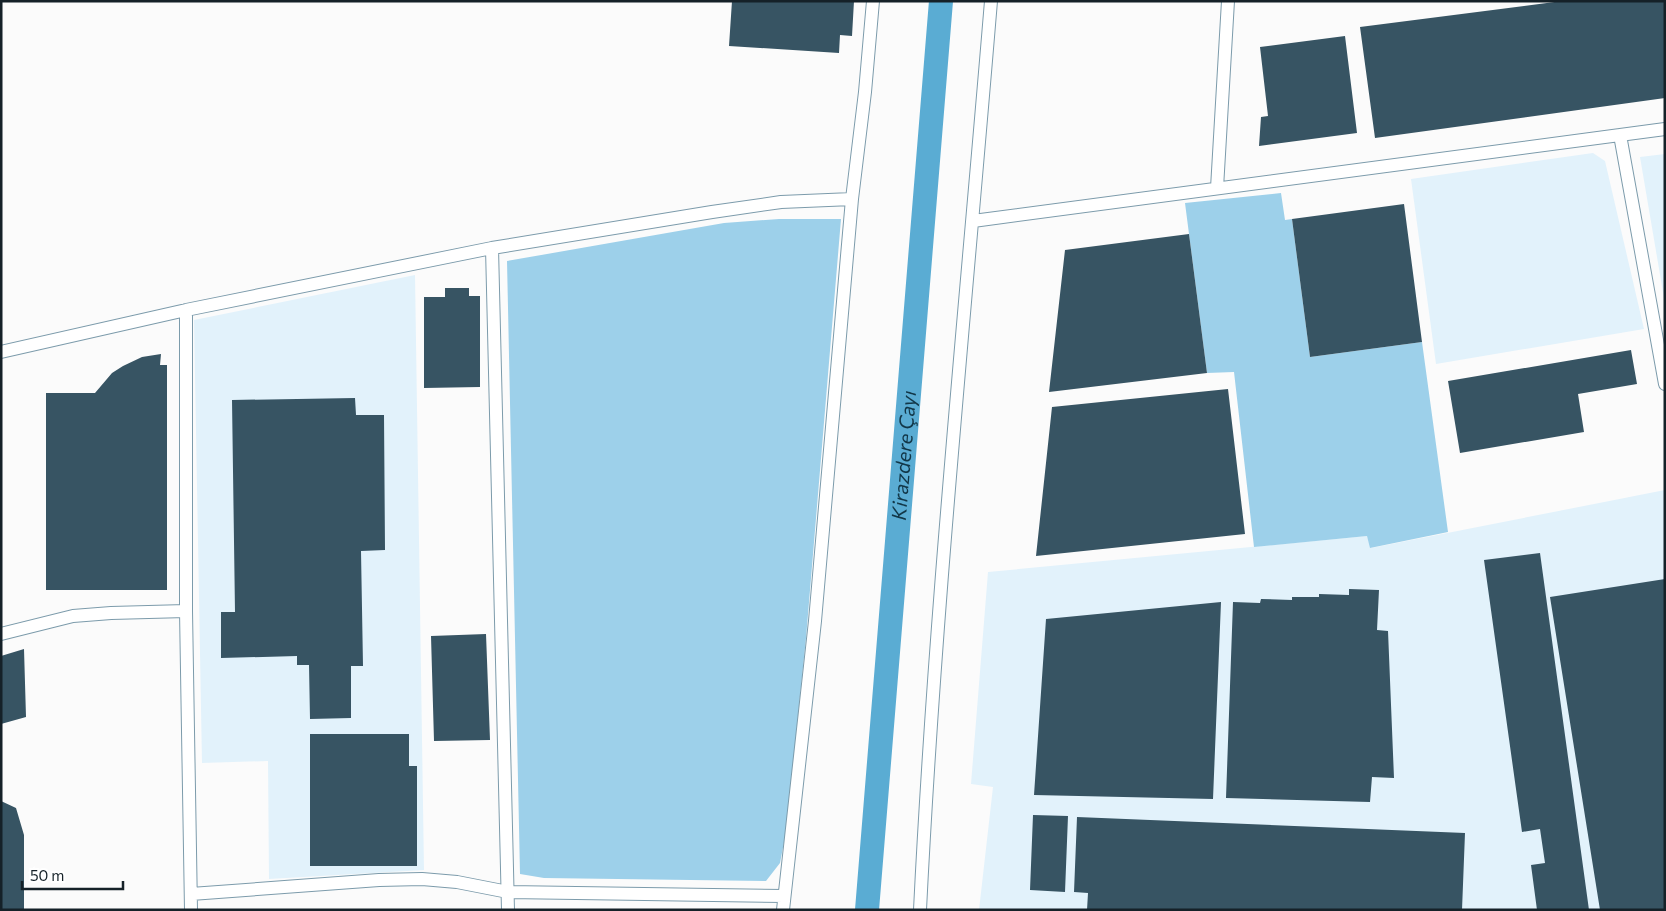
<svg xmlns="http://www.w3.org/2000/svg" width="1666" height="911" viewBox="0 0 1666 911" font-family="Commissioner,sans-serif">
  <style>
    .built { fill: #e2f2fb }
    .green { fill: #9dd0ea }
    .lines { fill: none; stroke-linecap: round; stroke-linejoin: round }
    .river { stroke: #5aacd3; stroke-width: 24 }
    .building { fill: #375463 }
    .street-casing { stroke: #7c9bab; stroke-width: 14 }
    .street { stroke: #fff; stroke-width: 12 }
    .labels { text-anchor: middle; stroke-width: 5; stroke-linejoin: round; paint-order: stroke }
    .water-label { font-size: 20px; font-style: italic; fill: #123748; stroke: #fff }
  </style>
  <rect width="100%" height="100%" fill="#fbfbfb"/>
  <path class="built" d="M1593,153l12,8 39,168 -208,35 -25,-185z
    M1665,154v150l-25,-147z
    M415,275l9,595 -155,9 -1,-118 -66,2 -8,-443z
    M1665,490v420h-686l14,-123 -22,-3 17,-212 379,-36 4,12z"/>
  <path class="green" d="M1281,193l4,27 7,-1 18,138 112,-15 26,190 -78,16 -3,-12 -113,11 -20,-175 -27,1 -22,-170z
    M779,219h62l-35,419 -20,194 -6,31 -14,18 -222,-3 -24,-4 -13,-613 217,-38z"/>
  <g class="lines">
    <path class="river" id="s1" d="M867,910l74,-909"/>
  </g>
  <path class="building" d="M732,1h122l-2,35 -12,-1 -1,18 -110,-7z
    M1562,1h103v97l-290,40 -15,-111z
    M1345,36l12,97 -98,13 2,-29 7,-1 -8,-69z
    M1404,204l18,138 -112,15 -18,-138z
    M1189,234l18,139 -158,19 16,-142z
    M445,288h24v8h11v91l-56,1v-91h21z
    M1631,350l6,34 -59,10 6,38 -124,21 -12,-72z
    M161,354l-1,11h7v225h-121v-197h49l17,-20 11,-7 19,-9z
    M1228,389l17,145 -209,22 16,-149z
    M355,398l1,17h28l1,135 -24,1 2,115h-12v52l-41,1 -1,-54h-12v-9l-76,2v-46h14l-3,-212z
    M1540,553l49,357h-52l-6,-45 14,-2 -5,-34 -18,3 -38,-272z
    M1665,579v331h-65l-50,-313z
    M1349,589l30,1 -2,40 11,1 6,147 -22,-1 -2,25 -144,-4 7,-196 27,1 1,-4 31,1v-3h27v-3l30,1z
    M1221,602l-8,197 -179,-4 12,-176z
    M486,634l4,106 -56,1 -3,-105z
    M24,649l2,68 -25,7v-68z
    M310,734h99v32h8v100h-107z
    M1,801l15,7 8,27v75h-23z
    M1033,815l35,1 -3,76 -35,-2z
    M1077,817l388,16 -3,77h-375l1,-17 -14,-1z"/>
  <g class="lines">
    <g class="street-casing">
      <path id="street" d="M1620,135l45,249
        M1217,188l11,-187
        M973,221l692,-92
        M492,248l16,662
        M186,310v301l5,299
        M1,352l185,-42 306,-62 220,-36 69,-10 71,-3
        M1,634l72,-18 38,-3 75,-2
        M191,894l188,-14 43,-1 35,3 51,10 276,4
        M783,910l32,-289 37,-422 13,-107 8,-91
        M920,910c15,-304 46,-606 71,-909"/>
    </g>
    <use href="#street" class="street"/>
  </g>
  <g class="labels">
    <g class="water-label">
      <text dy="7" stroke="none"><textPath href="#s1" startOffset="456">Kirazdere Çayı</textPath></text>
    </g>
  </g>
  <rect width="1666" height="911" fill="none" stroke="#152128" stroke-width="5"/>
  <path d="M22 881v8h101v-8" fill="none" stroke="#152128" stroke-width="2.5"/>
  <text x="30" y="881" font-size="15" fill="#152128" stroke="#ffffff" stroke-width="4" paint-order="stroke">50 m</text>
</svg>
